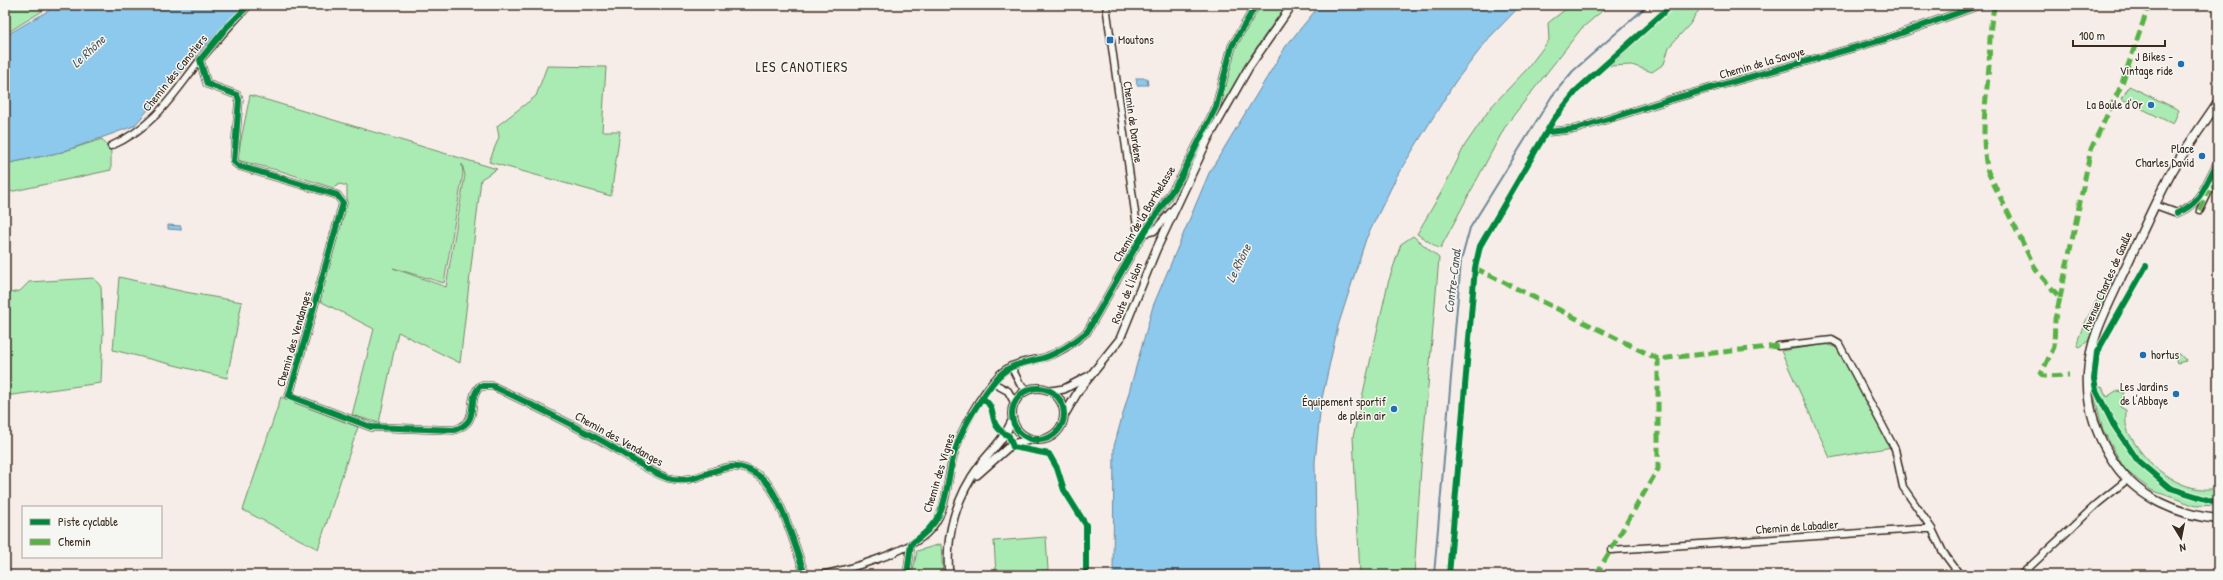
<svg xmlns="http://www.w3.org/2000/svg" width="2223" height="580" viewBox="0 0 2223 580" font-family="'Patrick Hand',sans-serif">
  <style>
    .green { fill: #aaebb3; stroke: #728a68; fill-rule: evenodd }
    .water { fill: #8dc8ed; stroke: #6c899a }
    .lines { fill: none; stroke-linecap: round; stroke-linejoin: round }
    .stream { stroke: #6c899a; stroke-width: 2 }
    .minor-casing { stroke: #3b2a1e; stroke-width: 9 }
    .tertiary-casing { stroke: #3b2a1e; stroke-width: 10 }
    .secondary-casing { stroke: #3b2a1e; stroke-width: 11 }
    .minor { stroke: #f6f6f2; stroke-width: 6 }
    .tertiary { stroke: #f6f6f2; stroke-width: 7 }
    .secondary { stroke: #f6f6f2; stroke-width: 8 }
    .quiet { stroke: #57b245; stroke-width: 5; stroke-dasharray: 10 5; stroke-linecap: butt }
    .cycleway-casing { stroke: #f6f6f2; stroke-width: 8 }
    .cycleway { stroke: #00873e; stroke-width: 6 }
    .poi-dot { fill: #1f6fb2; stroke: #f6f6f2; stroke-width: 1.5 }
    .labels { text-anchor: middle; stroke-width: 3; stroke-linejoin: round; paint-order: stroke }
    .poi-label { font-size: 12px; fill: #3b2a1e; stroke: #f6f6f2; text-anchor: end }
    .street-label { font-size: 12px; fill: #3b2a1e; stroke: #f6f6f2 }
    .water-label { font-size: 13px; font-style: italic; fill: #54595c; stroke: #f6f6f2 }
    .quarter-label { font-size: 14px; letter-spacing: 1px; fill: #3b2a1e; stroke: #f6f6f2 }
  </style>
  <rect width="100%" height="100%" fill="#f7ede8"/>
  <filter id="ink" filterUnits="userSpaceOnUse"><feTurbulence type="fractalNoise" baseFrequency=".025" numOctaves="2"/><feDisplacementMap in="SourceGraphic" scale="8" xChannelSelector="R" yChannelSelector="G"/><feConvolveMatrix kernelMatrix="1 2 1 2 8 2 1 2 1" color-interpolation-filters="sRGB"/></filter>
  <g filter="url(#ink)">
    <path class="green" d="M8,5h44l-47,29v-28z
      M1260,5h26l-34,49 -32,55 15,-65z
      M1571,5h38l-28,24 -75,96 -66,124 -23,-15 25,-43 23,-46 26,-38 36,-38 22,-29 -1,-17z
      M1675,5h30l-6,5 -9,14 -21,23 -5,17 -12,8 -20,-7 -22,1z
      M547,66l59,1 -4,64h18l-9,65 -122,-34 10,-25 -2,-11 39,-30z
      M2129,86l50,24 -6,14 -51,-25z
      M250,95l247,74 -16,10 -21,184 -62,-31 -19,91 -27,-8 22,-86 -54,-28 27,-102v-13l-7,-2 -7,4 -52,-17 -44,-11zM462,164l3,11 -19,112 -53,-19 51,15 19,-109z
      M102,139l9,13v18l-106,23v-29l57,-12z
      M1413,236l26,22 -18,209 -7,108h-54l-7,-138 35,-154 13,-39z
      M119,277l66,15 57,10 -15,76 -114,-28z
      M94,278l7,9 2,46 -2,50 -96,13v-102l15,-3 9,-9z
      M2110,281l3,6 -25,54 -8,6 -2,-1c-4,-8 23,-52 28,-63z
      M1826,344l11,4 55,99 -62,11 -49,-107z
      M2174,353l6,1 6,7 -9,2z
      M2102,387l5,10 9,-6 8,1 -4,15 6,3c0,6 -1,13 1,18 1,5 5,10 7,14 17,27 50,53 84,46v17l-22,1 -45,-16 -26,-20 -22,-40 -8,-31v-11z
      M281,397l77,30 -40,122 -75,-39z
      M1046,537l2,33 -52,4 -2,-33z
      M941,544l2,31h-31l5,-24z"/>
    <path class="water" d="M58,5h186l-43,45 -67,76 -72,26 -57,12v-128z
      M1320,5h201l-32,33 -34,44 -57,92 -32,65 -28,87 -17,77 -6,59 1,71 4,42h-207l1,-129 39,-140 56,-133 77,-127z
      M1136,78h11l1,7h-11z
      M168,225l13,1v4l-13,-1z"/>
    <g class="lines">
      <path class="stream" d="M1434,575l27,-314 9,-33 82,-132 21,-25 75,-66"/>
      <g class="minor-casing">
        <path id="minor" d="M1106,5l33,236
          M200,60l7,24 30,11 2,5 -5,62 5,4 98,29 6,8 -54,193 82,31 83,3c28,-8 11,-29 26,-44h13c37,18 75,36 111,56 18,10 46,31 64,36 38,10 56,-30 94,0 18,14 35,74 43,97
          M1548,132l28,-3 89,-28 220,-62 95,-34
          M111,146c43,-19 62,-51 89,-86 16,-19 32,-37 49,-55
          M2155,205l22,8c26,-10 28,-30 41,-51
          M2200,210l11,-23v-9
          M1145,233l9,-2 21,-24
          M1778,346l54,-6 7,4 56,105 8,38 29,42
          M1011,366l9,18 8,6
          M993,383l15,8 6,11
          M1611,550l308,-21h13l11,23 17,23
          M821,575c29,-6 85,-22 106,-42 22,-20 19,-54 27,-79 8,-27 26,-59 45,-79 13,-13 30,-13 47,-18 15,-5 29,-15 41,-25l52,-91 42,-64 35,-70 16,-61 24,-41
          M907,575l4,-31
          M2021,575l76,-71 31,-25"/>
      </g>
      <g class="tertiary-casing">
        <path id="tertiary" d="M1012 414a26 26 0 1 1 52 0a26 26 0 1 1-52 0Z
          M1051,391l13,-2 23,-12
          M1065,414l14,-24 41,-51 36,-89 52,-111 41,-72 43,-62
          M977,475l35,-31 18,-4
          M949,575c-4,-39 7,-78 31,-110 12,-15 24,-26 32,-44"/>
      </g>
      <g class="secondary-casing">
        <path id="secondary" d="M2218,102c-16,24 -33,47 -47,71 -18,33 -33,69 -50,104 -14,31 -31,61 -33,96 -2,34 8,63 27,91 23,34 63,51 103,55"/>
      </g>
      <use href="#minor" class="minor"/>
      <use href="#tertiary" class="tertiary"/>
      <use href="#secondary" class="secondary"/>
      <path class="quiet" d="M1995,5c-6,19 -5,41 -6,61 -3,35 -9,71 -1,106l48,98 24,28 -5,21 -1,28 -13,27 3,2 25,-1
        M2211,187l7,-1
        M2200,210l9,-20
        M1475,268l183,91 120,-13
        M2060,298l31,-149 30,-63 28,-81
        M1596,575l62,-106v-110"/>
      <g class="cycleway-casing">
        <path id="cycleway" d="M249,5l-23,23 -26,32 7,24 30,11 2,5 -5,62 5,4 98,29 6,8 -54,193 82,31 83,3c28,-8 11,-29 26,-44h13c37,18 75,36 111,56 18,10 46,31 64,36 38,10 56,-30 94,0 18,14 35,74 43,97
          M1548,132l28,-3 89,-28 220,-62 95,-34
          M2177,213c26,-10 28,-30 41,-51
          M2146,266l-49,86 -3,27 2,11 17,34 25,37 32,27 48,15
          M1012 414a26 26 0 1 1 52 0a26 26 0 1 1-52 0Z
          M982,398c19,12 2,26 27,38l4,11 36,7 8,14 7,22 22,35v50
          M907,575l4,-31c40,-27 32,-49 43,-90 7,-25 23,-50 39,-71 17,-23 33,-18 56,-27 14,-6 27,-15 38,-24l52,-91 42,-64 35,-70 16,-61 24,-41
          M1449,575l26,-307 5,-22 74,-127 24,-30 94,-84"/>
      </g>
      <use href="#cycleway" class="cycleway"/>
    </g>
  </g>
  <g class="poi-dot">
    <rect x="1106" y="36" width="8" height="8" rx="2"/>
    <circle cx="2181" cy="64" r="4"/>
    <circle cx="2151" cy="105" r="4"/>
    <circle cx="2202" cy="156" r="4"/>
    <circle cx="2143" cy="355" r="4"/>
    <circle cx="2176" cy="394" r="4"/>
    <circle cx="1394" cy="409" r="4"/>
  </g>
  <g class="labels">
    <g class="poi-label">
      <text x="1118" y="44" text-anchor="start">Moutons</text>
      <text x="2173" y="61">J Bikes -<tspan x="2173" dy="14">Vintage ride</tspan></text>
      <text x="2143" y="109">La Boule d'Or</text>
      <text x="2194" y="153">Place<tspan x="2194" dy="14">Charles David</tspan></text>
      <text x="2151" y="359" text-anchor="start">hortus</text>
      <text x="2168" y="391">Les Jardins<tspan x="2168" dy="14">de l'Abbaye</tspan></text>
      <text x="1386" y="406">Équipement sportif<tspan x="1386" dy="14">de plein air</tspan></text>
    </g>
    <g class="street-label">
      <text transform="translate(1762 63) rotate(-16)" y="4">Chemin de la Savoye</text>
      <text transform="translate(175 73) rotate(-51)" y="4">Chemin des Canotiers</text>
      <text transform="translate(1133 122) rotate(82)" y="4">Chemin de Dardene</text>
      <text transform="translate(1144 214) rotate(-59)" y="4">Chemin de la Barthelasse</text>
      <text transform="translate(2107 281) rotate(-66)" y="4">Avenue Charles de Gaulle</text>
      <text transform="translate(1127 293) rotate(-68)" y="4">Route de l'Islon</text>
      <text transform="translate(294 339) rotate(-74)" y="4">Chemin des Vendanges</text>
      <text transform="translate(619 439) rotate(29)" y="4">Chemin des Vendanges</text>
      <text transform="translate(939 473) rotate(-73)" y="4">Chemin des Vignes</text>
      <text transform="translate(1797 527) rotate(-4)" y="4">Chemin de Labadier</text>
    </g>
    <g class="water-label">
      <text transform="translate(88 51) rotate(-43)" y="5">Le Rhône</text>
      <text transform="translate(1238 263) rotate(-64)" y="5">Le Rhône</text>
      <text transform="translate(1452 281) rotate(-83)" y="5">Contre-Canal</text>
    </g>
    <g class="quarter-label">
      <text x="802" y="72">LES CANOTIERS</text>
    </g>
  </g>
  <rect width="2223" height="580" fill="none" stroke="#f6f6f2" stroke-width="20"/>
  <rect x="10" y="10" width="2203" height="560" fill="none" stroke="#3b2a1e" stroke-width="1.5" filter="url(#ink)"/>
  <rect x="22" y="506" width="140" height="52" fill="#f6f6f2" stroke="#aba49d"/>
  <rect x="30" y="519" width="20" height="6" fill="#00873e" stroke="#aba49d"/>
  <text x="58" y="526" font-size="12" fill="#3b2a1e">Piste cyclable</text>
  <rect x="30" y="539" width="20" height="6" fill="#57b245" stroke="#aba49d"/>
  <text x="58" y="546" font-size="12" fill="#3b2a1e">Chemin</text>
  <g transform="translate(2181 538) rotate(170)" stroke="#f6f6f2" stroke-width="3" paint-order="stroke">
  <path d="M0-3L7 15L0 10L-7 15Z" fill="#3b2a1e"/>
  <text y="-6" font-size="11" font-weight="bold" text-anchor="middle" fill="#3b2a1e">N</text>
  </g>
  <path d="M2073 40v6h92v-6" fill="none" stroke="#3b2a1e" stroke-width="2"/>
  <text x="2079" y="40" font-size="12" fill="#3b2a1e" stroke="#f6f6f2" stroke-width="3" paint-order="stroke">100 m</text>
</svg>
